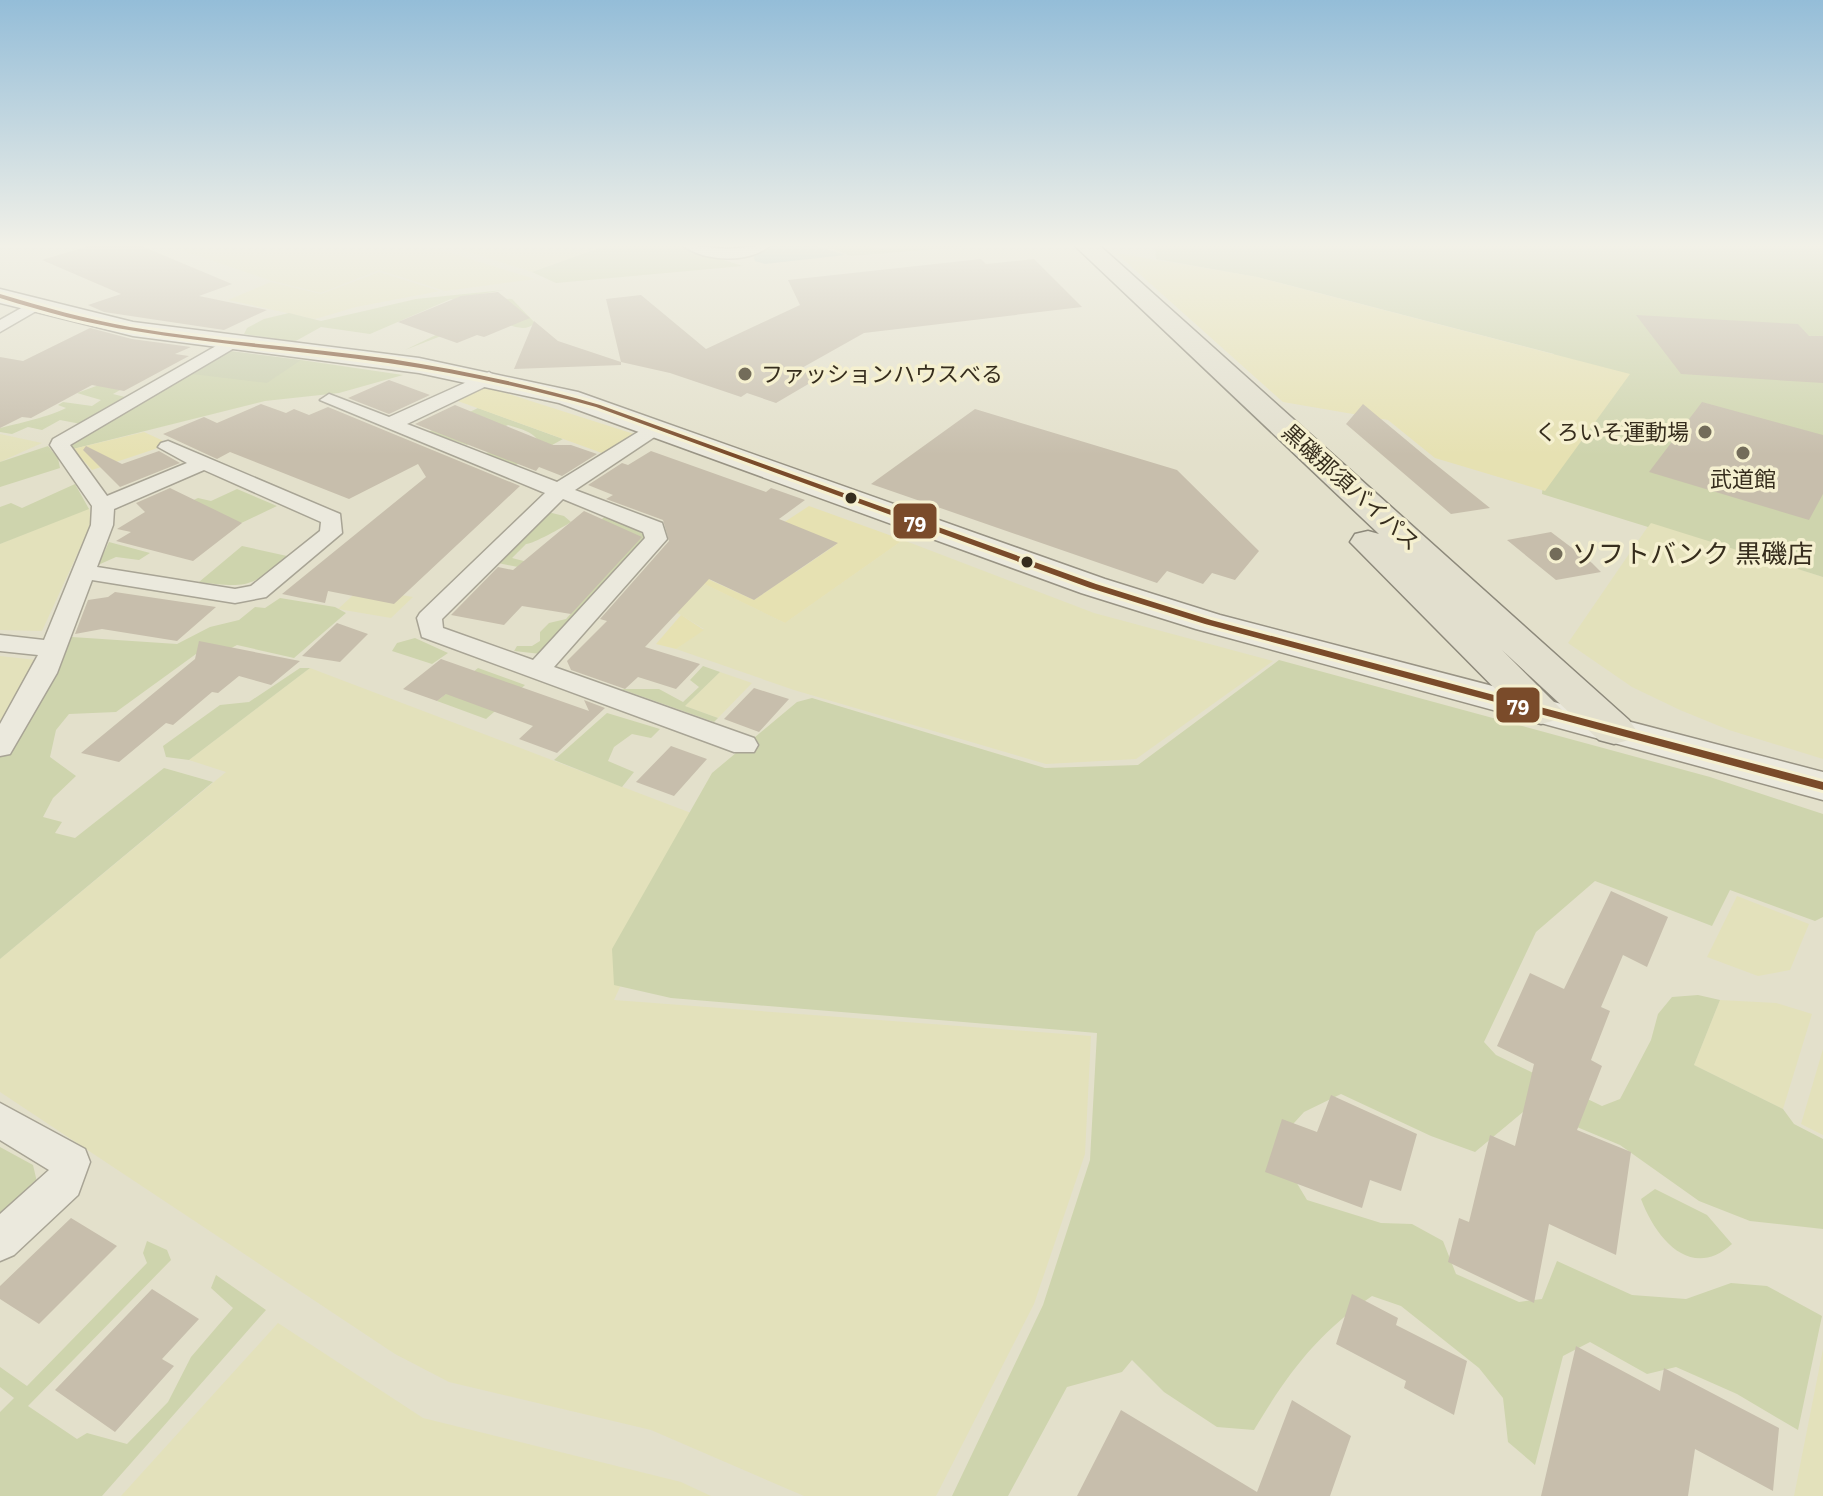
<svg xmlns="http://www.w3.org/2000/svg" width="1823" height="1496" viewBox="0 0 1823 1496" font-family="'Zilla Slab','Noto Sans JP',serif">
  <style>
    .farmland { fill: #e3e1bb }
    .green { fill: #ced4ad }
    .sand { fill: #e6e1b2; fill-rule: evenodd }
    .cemetery { fill: #c9cead }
    .water { fill: #b6cac0 }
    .building { fill: #c7beac }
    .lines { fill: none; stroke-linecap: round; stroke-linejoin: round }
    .street-casing { stroke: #a8a495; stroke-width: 3 }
    .secondary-casing { stroke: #989384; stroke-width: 3 }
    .primary-casing { stroke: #8d897b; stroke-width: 3 }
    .street { fill: #ebe9dd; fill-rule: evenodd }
    .secondary { fill: #ebe9dd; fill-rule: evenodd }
    .primary { fill: #e2dfce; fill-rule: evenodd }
    .bus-1-casing { stroke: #f5f0d0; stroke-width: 6 }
    .bus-1 { fill: #7a4b2a; fill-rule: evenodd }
    .poi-dot { fill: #736c5a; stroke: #f5f0d0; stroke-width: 3 }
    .bus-dot { fill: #362d1d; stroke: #f5f0d0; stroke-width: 3 }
    .labels { text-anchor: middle; stroke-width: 7; stroke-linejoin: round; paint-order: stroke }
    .far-poi-label { font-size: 22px; fill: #362d1d; stroke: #f5f0d0; text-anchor: start }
    .far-street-label { font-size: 22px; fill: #362d1d; stroke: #f5f0d0 }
    .poi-label { font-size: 26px; fill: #362d1d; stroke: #f5f0d0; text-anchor: start }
    .line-badge { stroke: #f5f0d0; stroke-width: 3 }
    .badge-label { font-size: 22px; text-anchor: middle; font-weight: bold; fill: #fff }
  </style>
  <rect width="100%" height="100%" fill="#e3e0cb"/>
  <path class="farmland" d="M166,245h258l111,34 -90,12 -66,-21 -58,23 -49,-12z
    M446,245h162l-76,27z
    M379,272l61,19 -84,16 -41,12 -87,-19 43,-18 50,12z
    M0,434l42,9 -42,19z
    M89,508l3,14 -50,109 -42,-1v-86z
    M1651,522l172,55v182l-94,-29 -49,-20 -48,-23 -64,-44z
    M903,540l191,73 179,48 -137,98 -90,5 -252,-74 -118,-41 28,-20 -43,-26 35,-23 89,43z
    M361,588l52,9 -22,21 -53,-9z
    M0,656l36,4 -36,64z
    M310,668l389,148 -85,184 477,36 -6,118 -51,150 -98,192h-132l-153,-66 -202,-48 -54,-28 -395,-262v-133l226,-187 -37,-12z
    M720,672l32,11 -34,35 -33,-12z
    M1737,896l72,28 -19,46 -32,6 -51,-19z
    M1720,1000l56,3 36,11 -29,95 -89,-44z
    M1823,1049v86l-22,-11z
    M278,1323l145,95 258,64 30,14h-590z
    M1823,1349v147h-29z"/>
  <path class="green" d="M608,245h68l67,21 -187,17 -24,-11z
    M823,245h46l6,5 24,-5h85l-133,11z
    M1155,245h668v332l-172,-54 -3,4 -106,-33 12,-140 -297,-77 -101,-18z
    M504,290l-39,7 47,2 23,24c-12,12 -31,-1 -45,-6l-85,33 82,-40 -36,-11 -81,35 -49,-7 -27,15 -50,-8 3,-6 17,-9 25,-6 32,8 95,-22z
    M301,360l102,15 -64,18 -74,8 -192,48 -3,-6 114,-70z
    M99,385l21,5 -7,4 12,3 -44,27 -21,-4 -18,10 -14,-3 -16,7 -12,-2v-4c17,-4 51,-12 66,-20l-8,-3 5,-3 29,4 9,-6 -24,-7z
    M478,408l85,31 -47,26 -31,-12 55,-9c-5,-12 -19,-15 -32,-19l-41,20 -39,-13z
    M48,446l10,12 2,10 -60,19v-25z
    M75,484l14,25 -89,35v-37l11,-4 11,5z
    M237,489l40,17 -63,30 -59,-18 43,-20 13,3z
    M548,512l16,4 7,6c-8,5 -38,22 -45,22l-14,14 31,8 64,-51 40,21 -106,118 -27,-3 3,-5h15l8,-5v-9l9,-9 17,-4 32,-36 -100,-20z
    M109,542l41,11 -11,7 -23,-3 -18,8z
    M242,546l45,10c-34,32 -42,32 -88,26z
    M280,598l55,9 11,6 -52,45 -57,-13 -19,10 -22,-1 -80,58 -47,2 -13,16 -6,27 26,19 -23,22 -10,19 19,5 -7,11 20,5 89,-70 49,14 -213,177v-227l64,-91 8,-4 105,7 33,-17 29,-7 16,-13 10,1z
    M415,638l33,15 -16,11 -40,-13 5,-8z
    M1279,660l431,117 113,37v103l-8,4 -85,-31 -18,36 -117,-45 -59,51 -52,110 12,13 106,51 18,-7 31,-59 7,-26 14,-17 26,-2 22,5 -26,65 89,44 11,15 29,15v90l-73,-8 -51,-20 -79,-56 -91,-38 -54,45 -44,-16 -90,-42 -37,18 -30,33 33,55 74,23 31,1 31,17 13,33 63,28 23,-3 15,-38 75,34 54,4 45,-16 36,3 55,30 -24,114 -61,-36 -61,-27 -29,7 -57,-32 -27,14 -28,109 -27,-23 -5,-44 -24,-30 -78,-62 -29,-10c-55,38 -84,77 -118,134l-37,-3 -53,-35 -32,-32 -10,12 -55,15 -59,109h-56l91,-191 47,-145 7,-127 -426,-35 -57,-13 -2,-36 100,-176 85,-71 15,-4 233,70 93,-3z
    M703,666l17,6 -35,34 33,12 -4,4 -93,-33h38l24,13 16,-15 -9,-7z
    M300,668h10l-121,92 -23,-3 -3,-11 57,-41 29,-3z
    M478,668l47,17 -39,34 -49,-18z
    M607,713l53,16 -9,9 -19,-4 -18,13 -6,14 26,11 -12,15 -68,-27z
    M0,1147l33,18 4,17 -37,34z
    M1655,1189l52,26 25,29c-41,37 -76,-5 -91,-45z
    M147,1241l20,9 4,10 -143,146 49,33 10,-6 40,11 41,-42 23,-45 42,-49 -22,-20 5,-13 50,35 -164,186h-102v-84l14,-14 -14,-11v-20l27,19 120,-123 -4,-10z"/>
  <path class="sand" d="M1116,253l141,24 373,97 -85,117 -110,-33 -47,-38 -105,-18z
    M484,386l150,48 -32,19 -147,-53z
    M144,432l26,12 -78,26 -19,-21z
    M809,506l94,34 -118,83 -89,-43zM837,544l-41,28 -26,-11zM789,576l-35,24 -44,-20v-1z
    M681,615l23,15 -28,19 -20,-5z"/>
  <path class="cemetery" d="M223,350l78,10 -34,23 -83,-10z"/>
  <path class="water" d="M772,245h42l31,10 -80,9 -10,-3 -2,-6z"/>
  <path class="building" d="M92,245h47l93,39 -33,12 68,14 -43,20 -120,-18 -16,-7 33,-11 -79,-34z
    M981,259l5,5 48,-5 48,48 -218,26 -64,36 22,7 -46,27 -29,-10 -6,4 -71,-24 -49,-11 -15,-63 35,-4 65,54 94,-44 -12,-25z
    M498,292l32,26 -46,19 -7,-2 -20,8 -59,-21 63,-26z
    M1636,315l162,9 11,12h14v47l-142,-9z
    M534,321l24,20 63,21v3l-107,4z
    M90,328l42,11 59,8 -16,7 14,2 -65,35 -32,-6 -61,33 -9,-1 -22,11v-71l23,4z
    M389,380l41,15 -41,19 -41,-16z
    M1702,402l121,33v59l-14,26 -160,-48z
    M261,404l25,9 8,-4 15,6 19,-8 192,79 -126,118 -66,-13 -3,12 -43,-9 144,-117 -8,-13 -69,35 -119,-47 -13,7 -54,-25 41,-17 13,6z
    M1363,404l66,55 61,49 -39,6 -105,-90z
    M455,405l98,40h18l26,9 -35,22 -23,-9 -3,4 -121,-47z
    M975,409l202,61 82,81 -24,29 -23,-7 -9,11 -36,-13 -10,12 -286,-99z
    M86,446l36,18 37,-13 21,12 -60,24 -37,-37z
    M651,451l115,41 5,-4 34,12 -26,19 59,24 -84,57 -45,-21 -64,68 55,17 -24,25 -38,-12 -13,12 -54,-19 -4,-9 40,-40 -7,-2 69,-78 -6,-21 -57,-21 7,-4 -25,-10 34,-22 6,2z
    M170,488l72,35 -49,38 -77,-20 15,-9 -14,-3 28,-17 -9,-9z
    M584,511l58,26 -71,77 -49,-8 -18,19 -53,-10 47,-48 15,3z
    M1551,532l41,31 9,9 -45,8 -49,-40z
    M115,592l101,15 -39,34 -75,-12 -27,5 13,-34 20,-3z
    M337,623l31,11 -28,28 -38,-6z
    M199,641l101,20 -29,24 -32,-9 -21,17 -6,-1 -39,33 -7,-2 -47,39 -38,-9 114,-94z
    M441,659l148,52 -5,-11 21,8 -48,45 -38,-14 14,-13 -87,-32 -9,7 -34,-12z
    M754,688l35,11 -30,33 -35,-13z
    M671,746l36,13 -33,37 -38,-14z
    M1611,891l57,26 -21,50 -24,-12 -22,52 9,4 -19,49 11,6 -25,64 54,22 -15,103 -67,-31 -15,79 -86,-41 11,-44 10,4 21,-87 25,11 19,-82 -37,-18 33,-73 34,16z
    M1331,1095l86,39 -16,57 -31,-11 -8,28 -97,-36 17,-53 35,13z
    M71,1218l46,28 -78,78 -39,-25v-13z
    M152,1289l47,30 -37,40 12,7 -59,66 -60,-42z
    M1352,1294l46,24 -2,7 71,36 -13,54 -50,-27 2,-7 -70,-37z
    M1576,1346l84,45 4,-23 115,60 -6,63 -78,-42 -7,47h-147z
    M1292,1400l59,36 -21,60h-253l44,-86 136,82z"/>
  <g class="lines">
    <g class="street-casing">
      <path id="street" d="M682,245l45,4 44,-4c-22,19 -67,17 -89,0z
        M32,302l6,2v6l-38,22v-12z
        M230,338l6,1v8l-166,98 37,51 80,-33 -29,-16 3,-4 7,-2 172,73 2,19 -76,64 -31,6 -143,-23 -35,93 -47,81 -10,2v-32l38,-69 -38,-4v-16l44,5 47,-115 1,-19 -42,-61 3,-6zM204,470l117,52 -1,9 -69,55 -16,3 -138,-22 16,-42 1,-16z
        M489,372l9,6 -3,4 -88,42 150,58 94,-58h14l3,4 -93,62 87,33 5,16 -113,128 200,71 4,7 -4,7h-20l-312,-115 -5,-19 3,-5 125,-120 -225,-93 9,-6 60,23zM563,499l80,33 2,6 -112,122 -90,-32 -1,-9z
        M0,1103l85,46 5,13 -12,33 -64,60 -14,6v-47l49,-44 -49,-30z"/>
    </g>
    <g class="secondary-casing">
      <path id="secondary" d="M0,289l133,33 286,36 159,34 527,187 115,36 603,157v28l-627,-171 -115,-36 -522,-190 -140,-30 -286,-37 -133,-33z"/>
    </g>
    <g class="primary-casing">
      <path id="primary" d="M1074,245h25l530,475 7,10 -7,10 -15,4 -15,-4 -97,-90 60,60 -6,10 -15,4 -15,-4 -176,-178 5,-8 13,-3 11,3z"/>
    </g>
    <use href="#street" class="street"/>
    <use href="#secondary" class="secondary"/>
    <use href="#primary" class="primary"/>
    <g class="bus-1-casing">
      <path id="bus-1" d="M0,294c43,13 86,25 130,33 87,15 175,20 261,32 71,11 141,26 209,46l496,179 115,36 612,162v8l-618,-166 -115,-36 -494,-181c-69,-19 -138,-34 -208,-44 -84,-12 -169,-18 -253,-32 -46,-7 -90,-19 -135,-33z"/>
    </g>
    <use href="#bus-1" class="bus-1"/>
  </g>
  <linearGradient id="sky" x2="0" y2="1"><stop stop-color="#94bdd8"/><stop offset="0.54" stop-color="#f2f1e8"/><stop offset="1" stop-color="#f2f1e8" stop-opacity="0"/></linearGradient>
  <rect width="1823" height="455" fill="url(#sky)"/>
  <g class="poi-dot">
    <circle cx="745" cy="374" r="8"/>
    <circle cx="1705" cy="432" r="8"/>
    <circle cx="1743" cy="453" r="8"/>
    <circle cx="1556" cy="554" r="8"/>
  </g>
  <g class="bus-dot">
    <circle cx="851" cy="498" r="7"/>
    <circle cx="1027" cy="562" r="7"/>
  </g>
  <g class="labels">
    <g class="far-poi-label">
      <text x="761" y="382">ファッションハウスべる</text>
      <text x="1689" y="440" text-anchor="end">くろいそ運動場</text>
      <text x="1743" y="487" text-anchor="middle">武道館</text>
    </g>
    <g class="far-street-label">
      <text transform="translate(1351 487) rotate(42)" y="8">黒磯那須バイパス</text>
    </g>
    <g class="poi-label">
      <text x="1572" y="563">ソフトバンク 黒磯店</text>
    </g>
  </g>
  <g class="line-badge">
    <rect x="892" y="502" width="46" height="38" rx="8" fill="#7a4b2a"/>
    <rect x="1495" y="686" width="46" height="38" rx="8" fill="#7a4b2a"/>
  </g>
  <g class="badge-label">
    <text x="915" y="529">79</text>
    <text x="1518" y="712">79</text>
  </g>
</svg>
